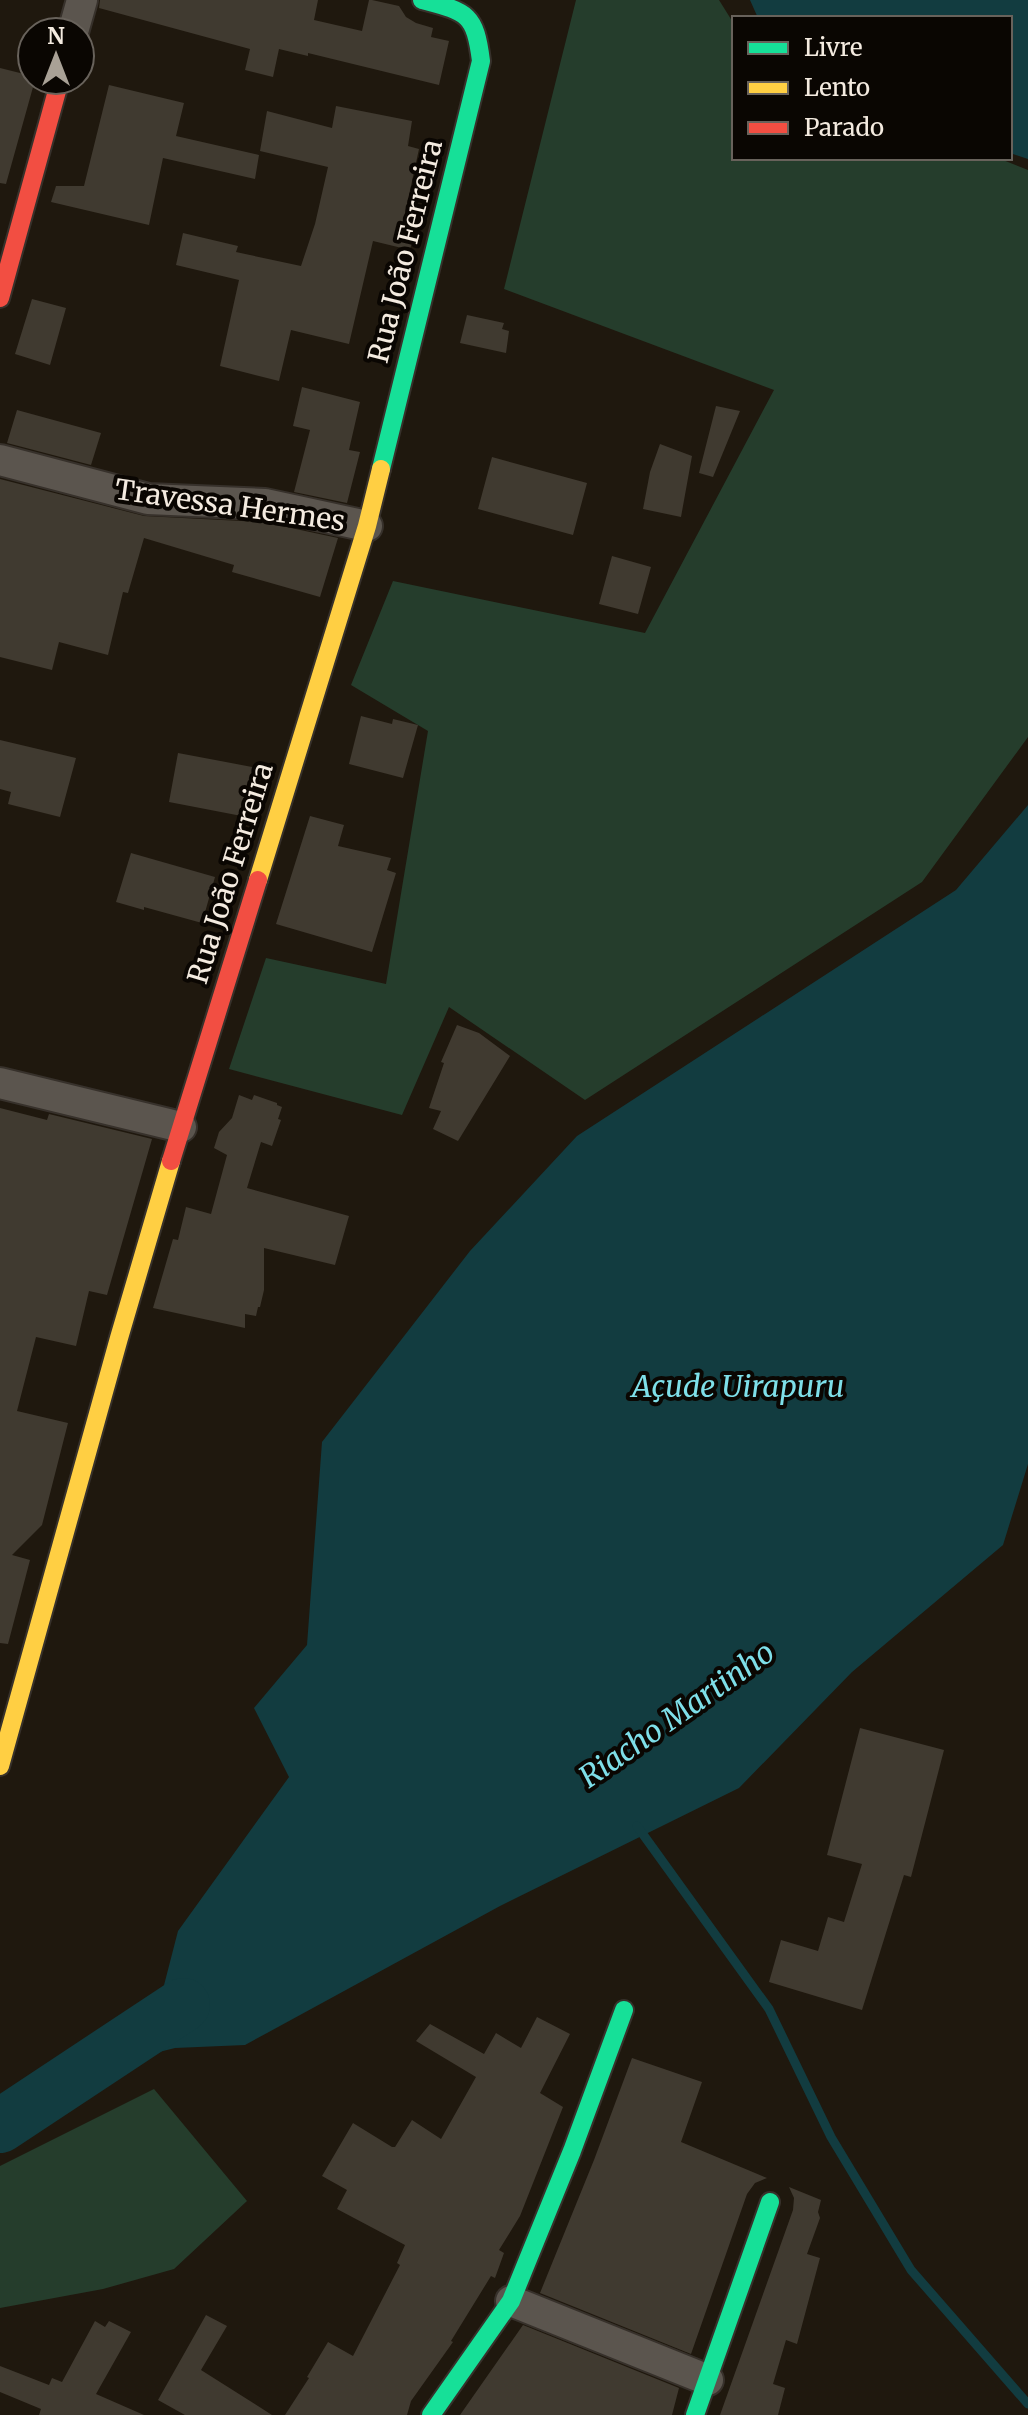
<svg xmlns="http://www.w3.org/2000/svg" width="1028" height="2415" viewBox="0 0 1028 2415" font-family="Merriweather,serif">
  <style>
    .green { fill: #253d2c }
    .water { fill: #123c40 }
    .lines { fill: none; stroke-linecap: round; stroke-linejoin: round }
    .stream { stroke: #123c40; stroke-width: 9 }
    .river { stroke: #123c40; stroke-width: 54 }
    .building { fill: #403a30 }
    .street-casing { stroke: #37312b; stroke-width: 34 }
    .fast-casing { stroke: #37312b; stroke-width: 22 }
    .slow-casing { stroke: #37312b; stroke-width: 22 }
    .jam-casing { stroke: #37312b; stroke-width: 22 }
    .street { stroke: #5b554e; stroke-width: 30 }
    .fast { stroke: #16e098; stroke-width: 18 }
    .slow { stroke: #ffcf43; stroke-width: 18 }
    .jam { stroke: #f24e42; stroke-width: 18 }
    .labels { text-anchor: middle; stroke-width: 8; stroke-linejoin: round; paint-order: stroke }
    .street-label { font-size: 28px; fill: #f4ebe0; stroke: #0a0602 }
    .water-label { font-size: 30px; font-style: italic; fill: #7edfe9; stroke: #0a0602 }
  </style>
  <rect width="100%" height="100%" fill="#1f180e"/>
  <path class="green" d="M576,0h143l15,24v134h264l30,12v567l-106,145 -337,218 -136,-93 -47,108 -173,-46 37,-111 120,26 42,-253 -77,-46 42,-104 252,52 129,-243 -270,-101z
    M154,2089l93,112 -73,68 -71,20 -103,19v-142z"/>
  <path class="water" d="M750,0h278v159l-18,-6v-135h-252z
    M1028,805v659l-25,81 -151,127 -113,116 -239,118 -255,139 -70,3 -68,17 55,-72 16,-62 111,-154 -35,-69 53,-63 15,-203 148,-191 107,-115 379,-246z"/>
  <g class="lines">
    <path class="stream" d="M637,1826l132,183 62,128 80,133 117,134"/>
    <path class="river" d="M0,2126l183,-121"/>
  </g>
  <path class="building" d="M100,0h218l-4,20 48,11 7,-31h3l27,6 7,11 10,6 17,5 -2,9 18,4 -10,44 -131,-32v3l-29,-7 -6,28 -28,-7 5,-21 -151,-41z
    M0,68l32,8v4h3l-29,104 -6,-1z
    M109,85l75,18 -8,33 83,19 -4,24 -92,-21 -14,67 -98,-23 5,-16h28z
    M336,106l76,15 -4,25 11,3 -15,69h14l-8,32 -37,-9 -24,103 -58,-14 -12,51 -59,-15 19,-86 -63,-15 7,-32 55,13 -2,6 65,14 14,-42 13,-57 -68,-16 7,-40 65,17z
    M32,299l34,9 -16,57 -35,-11z
    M467,315l37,8 -2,6 7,2 -3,22 -46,-10z
    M302,387l58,15 -11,48 11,2 -13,51 -53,-11 16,-62 -17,-4z
    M716,406l24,5 -27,66 -14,-4z
    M17,410l84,23 -10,32 -84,-22z
    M660,444l32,12 -11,61 -38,-8 7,-37z
    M492,457l95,26 -14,52 -95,-26z
    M0,479l144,37 119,6 75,16 -18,59 -88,-25 2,-7 -90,-27 -16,55 -5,-1 -15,63 -49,-13 -7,28 -52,-13z
    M612,556l39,11 -13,47 -39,-10z
    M361,716l31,8 1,-5 25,6 -15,53 -54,-14z
    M0,740l76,18 -16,59 -52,-13 3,-12 -11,-3z
    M178,753l85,16 -11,49 -83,-16z
    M310,816l34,9 -6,21 53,12 -4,12 9,3 -24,79 -96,-28z
    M131,853l84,24 -13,46 -58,-16v3l-28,-8z
    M457,1025l22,8 31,23 -52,85 -25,-12 8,-18 -12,-3 15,-45 -3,-1z
    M239,1095l13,5 2,-5 23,8v2l5,2 -4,12 3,1 -9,26 -11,-4 -14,46 102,28 -14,49 -71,-17v42l-4,17h-2l-2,9 -11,-2v14l-92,-20 20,-69 5,1 8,-33 25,7 16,-59 -13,-7 5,-16 13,-14z
    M0,1108l47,12 2,-6 103,25 -45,156 -18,-4 -13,55 -40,-9 -19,74 51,12 -26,102 -30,30 18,5 -22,84 -8,-1z
    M860,1728l84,22 -33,127 -7,-2 -42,135 -93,-28 12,-42 37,11 10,-34 16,5 18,-58 -35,-9z
    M537,2017l33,17 -30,59 23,14 -43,109 -21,34 5,3 -9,25 -4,-2 -40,65 2,1 -42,59 -4,14h-122l24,-37 -2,-1 21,-35 25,14 47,-91 -3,-2 8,-18 -68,-36 10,-19 -25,-14 31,-53 39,24h3l17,-27 29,19 35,-62 -60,-36 14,-17 54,30 12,-21 25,15z
    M632,2058l70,24 -21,60 86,36 -12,5 -8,11 -56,160 -151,-61 54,-133z
    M789,2187l32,13 -3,12 2,6 -13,36 13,4 -23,86 -11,-4 -13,44 12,4 -7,27h-58l73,-205 1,-12z
    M206,2315l21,11 -26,44 71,45h-87l-27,-15z
    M95,2321l10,6 4,-6 22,11 -35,62 48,21h-105l2,-6 -41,-17v-26l49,19 3,-7 10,4z
    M523,2325l156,63 -7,27h-212z"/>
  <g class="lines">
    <g class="street-casing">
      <path id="street" d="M73,32l9,-32
        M0,460l148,39 117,5 102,22
        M0,1083l181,44
        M511,2301l197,79"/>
    </g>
    <g class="fast-casing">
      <path id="fast" d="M381,469l100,-408c-6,-48 -14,-49 -59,-61
        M431,2415l80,-114 61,-150 52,-141
        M695,2415l75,-213"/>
    </g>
    <g class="slow-casing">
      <path id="slow" d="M258,880l109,-354 14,-57
        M0,1766l119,-428 52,-177"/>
    </g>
    <g class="jam-casing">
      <path id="jam" d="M0,298l60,-218
        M171,1161l87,-281"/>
    </g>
    <use href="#street" class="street"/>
    <use href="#fast" class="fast"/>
    <use href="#slow" class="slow"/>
    <use href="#jam" class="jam"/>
  </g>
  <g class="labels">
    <g class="street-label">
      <text transform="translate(405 251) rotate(-76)" y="10">Rua João Ferreira</text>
      <text transform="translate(230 505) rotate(8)" y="10">Travessa Hermes</text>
      <text transform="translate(230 873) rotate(-73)" y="10">Rua João Ferreira</text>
    </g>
    <g class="water-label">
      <text x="738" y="1397">Açude Uirapuru</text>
      <text transform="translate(677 1715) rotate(-35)" y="10">Riacho Martinho</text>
    </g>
  </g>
  <rect x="732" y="16" width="280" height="144" fill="#0a0602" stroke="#68625b" stroke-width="2"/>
  <rect x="748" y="42" width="40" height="12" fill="#16e098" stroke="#68625b" stroke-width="2"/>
  <text x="804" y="56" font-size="24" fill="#f4ebe0">Livre</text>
  <rect x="748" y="82" width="40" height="12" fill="#ffcf43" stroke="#68625b" stroke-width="2"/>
  <text x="804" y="96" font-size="24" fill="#f4ebe0">Lento</text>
  <rect x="748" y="122" width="40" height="12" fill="#f24e42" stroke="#68625b" stroke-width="2"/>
  <text x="804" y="136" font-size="24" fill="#f4ebe0">Parado</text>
  <g transform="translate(56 56)"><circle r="38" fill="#0a0602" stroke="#68625b" stroke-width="2"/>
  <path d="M0-6L14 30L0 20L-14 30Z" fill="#a9a196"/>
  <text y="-12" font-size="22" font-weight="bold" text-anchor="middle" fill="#f4ebe0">N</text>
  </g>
</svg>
